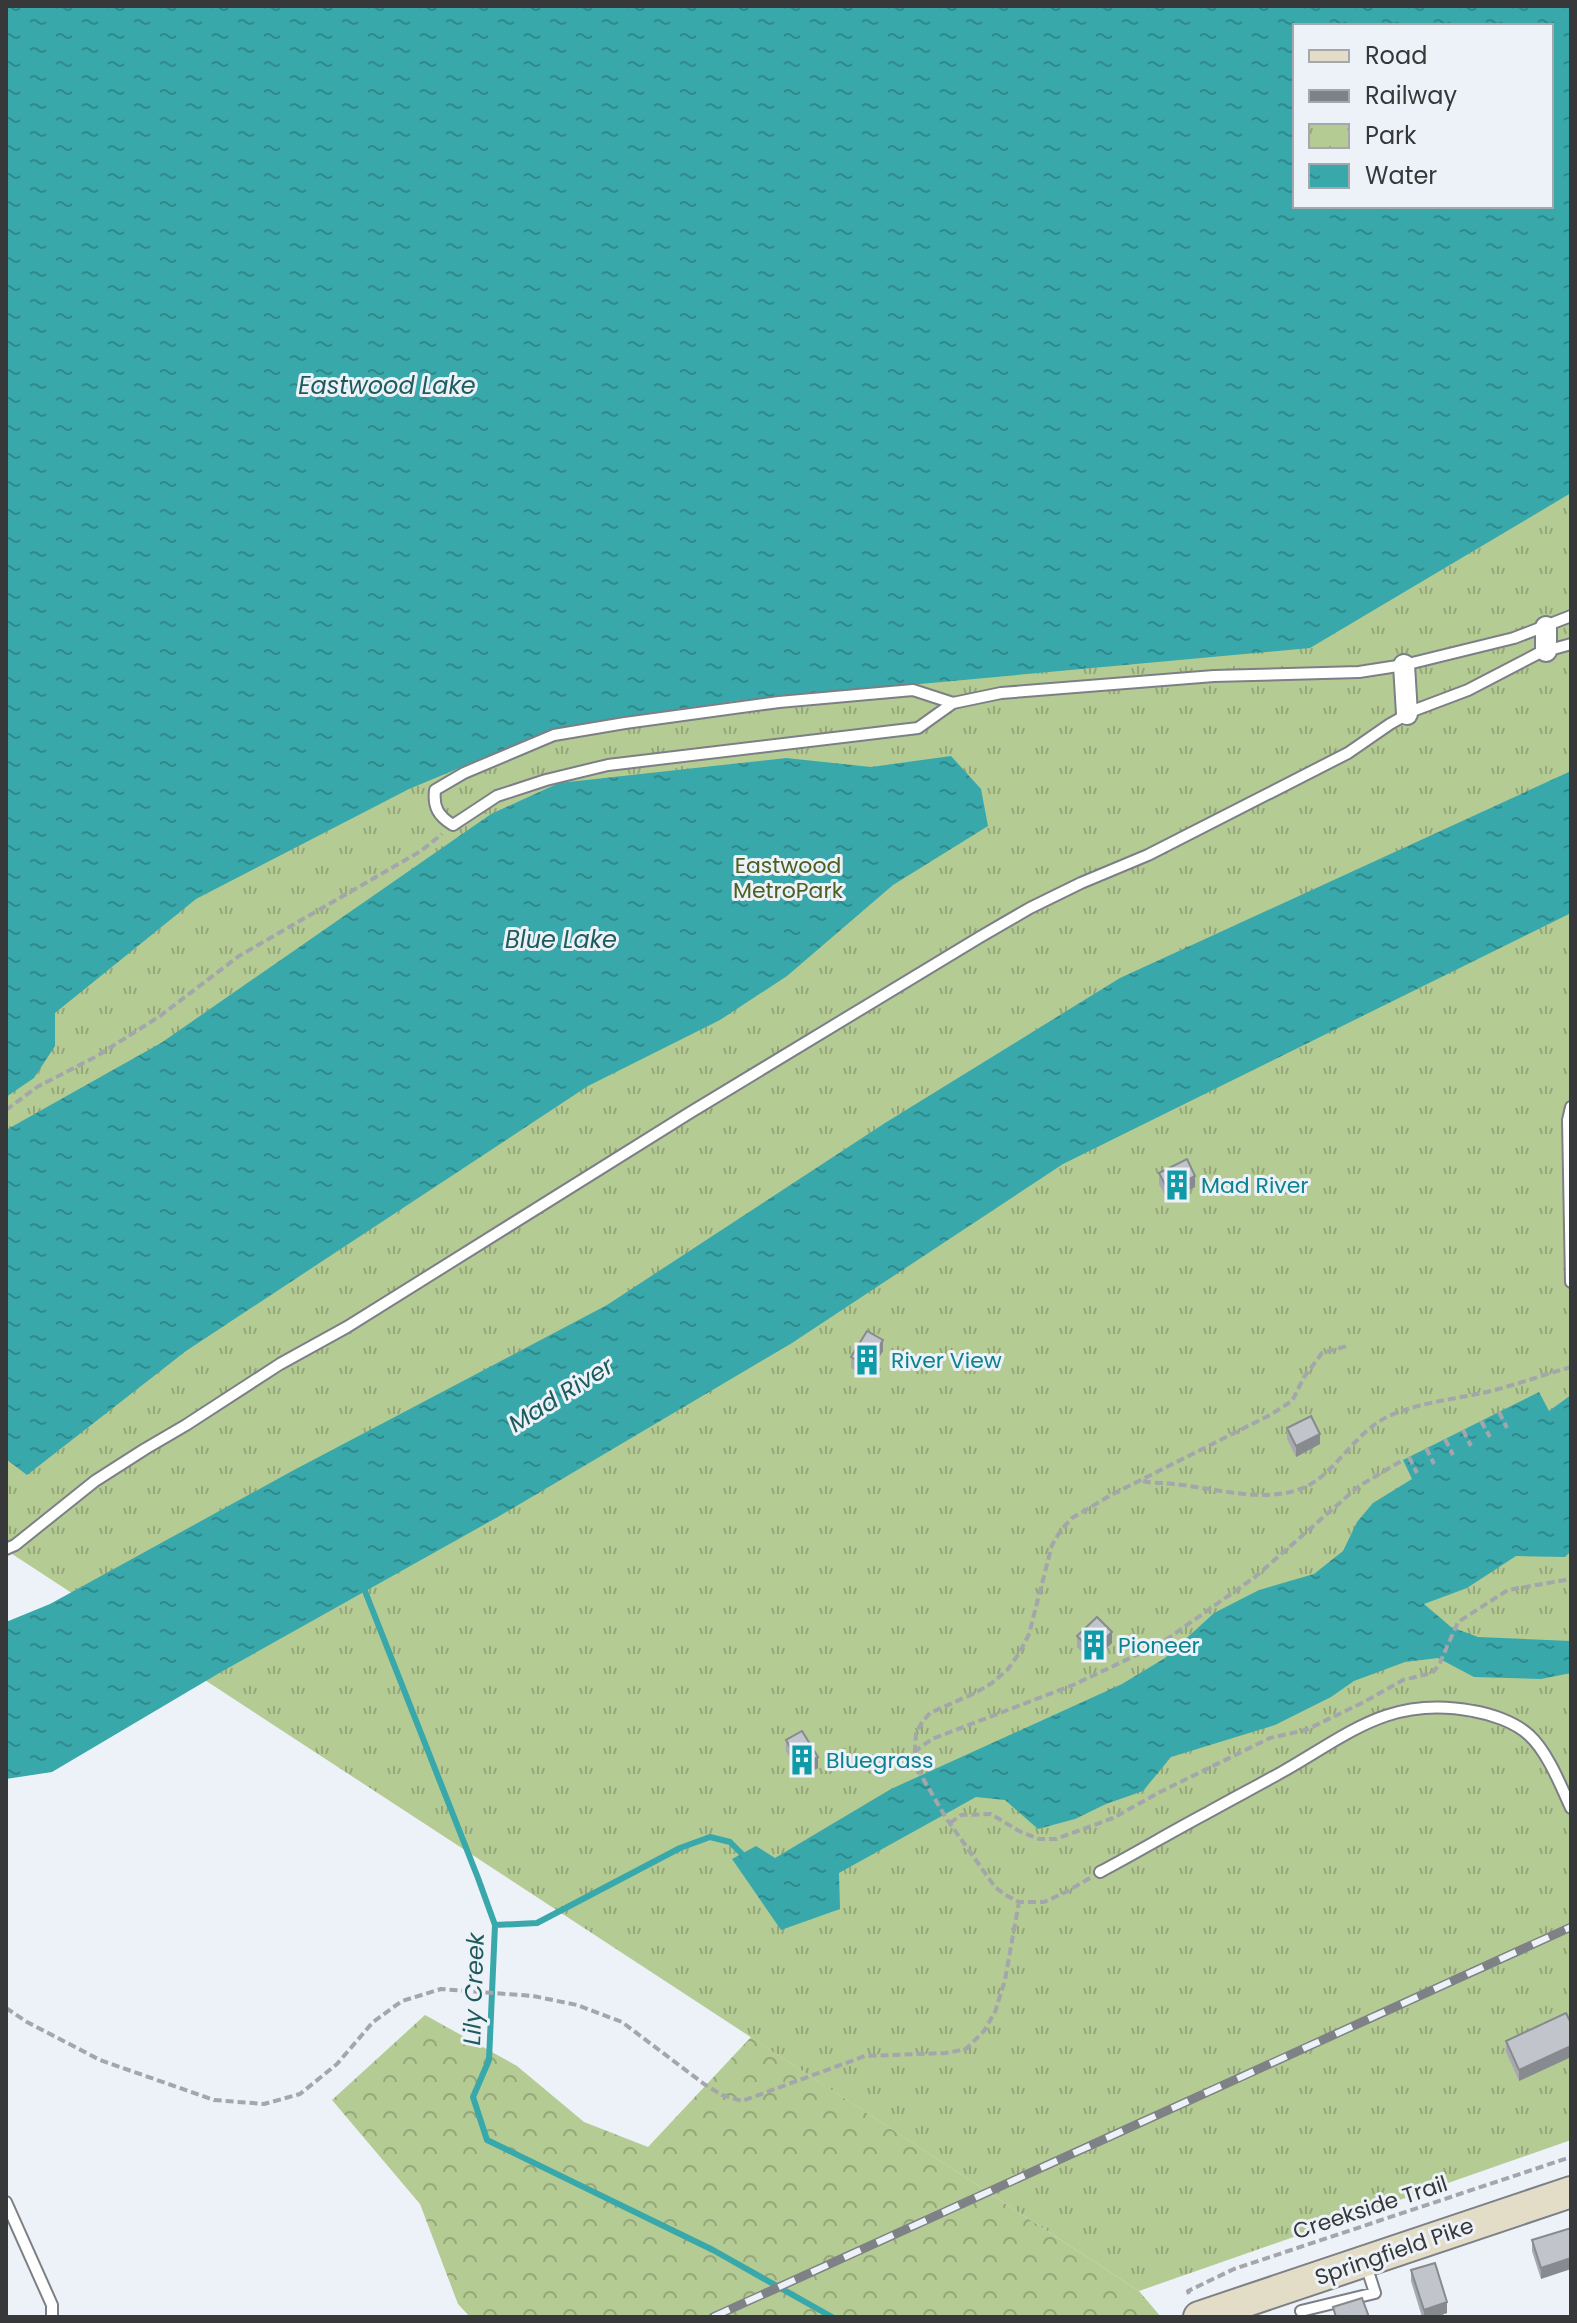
<svg xmlns="http://www.w3.org/2000/svg" width="1577" height="2323" viewBox="0 0 1577 2323" font-family="Poppins,sans-serif">
  <style>
    .forest { fill: url(#forest-crowns) }
    .park { fill: url(#park-tufts); fill-rule: evenodd }
    .water { fill: url(#water-ripples); fill-rule: evenodd }
    .lines { fill: none; stroke-linecap: round; stroke-linejoin: round }
    .stream { stroke: #38a8ab; stroke-width: 6 }
    .service-casing { stroke: #7c8086; stroke-width: 14 }
    .minor-casing { stroke: #7c8086; stroke-width: 24 }
    .secondary-casing { stroke: #7c8086; stroke-width: 34 }
    .path { stroke: #a3a6ab; stroke-width: 4; stroke-dasharray: 8 4; stroke-linecap: butt }
    .service { stroke: #fff; stroke-width: 10 }
    .minor { stroke: #fff; stroke-width: 20 }
    .secondary { stroke: #e3dcc6; stroke-width: 30 }
    .rail-casing { stroke: #7e8185; stroke-width: 9 }
    .rail { stroke: #edf1f8; stroke-width: 6; stroke-dasharray: 18; stroke-linecap: butt }
    .wall { fill: #a6a9af }
    .shaded-wall { fill: #878a8e }
    .building { fill: #c1c5cb; stroke: #878a8e; stroke-width: 2 }
    .labels { text-anchor: middle; stroke-width: 6; stroke-linejoin: round; paint-order: stroke }
    .park-label { font-size: 22px; fill: #4b6022; stroke: #edf1f8 }
    .culture-label { font-size: 22px; fill: #0d838f; stroke: #edf1f8; text-anchor: start }
    .street-label { font-size: 22px; fill: #36383a; stroke: #edf1f8 }
    .water-label { font-size: 24px; font-style: italic; fill: #1e5b5c; stroke: #edf1f8 }
  </style>
  <defs>
    <pattern id="forest-crowns" width="20" height="18" patternUnits="userSpaceOnUse" patternTransform="scale(2)"><rect width="20" height="18" fill="#b5cb94"/><path d="M2 6a3 3 0 1 1 6 0M12 15a3 3 0 1 1 6 0" fill="none" stroke="#94a67a"/></pattern>
    <pattern id="park-tufts" width="24" height="20" patternUnits="userSpaceOnUse" patternTransform="scale(2)"><rect width="24" height="20" fill="#b5cb94"/><path d="M3 7l-1-3M5 7V3M7 7l1-3M15 17l-1-3M17 17v-4M19 17l1-3" fill="none" stroke="#94a67a"/></pattern>
    <pattern id="water-ripples" width="26" height="14" patternUnits="userSpaceOnUse" patternTransform="scale(2)"><rect width="26" height="14" fill="#38a8ab"/><path d="M2 4q2-2 4 0t4 0M15 11q2-2 4 0t4 0" fill="none" stroke="#308a8c"/></pattern>
  </defs>
  <rect width="100%" height="100%" fill="#edf1f8"/>
  <path class="forest" d="M425,2015l92,51 67,56 64,25 103,-110 388,254 22,26h-691l-12,-13 -38,-100 -88,-104z"/>
  <path class="park" d="M6,6h1565v2134l-432,151 -1133,-741zM1295,26h256v180h-256z"/>
  <path class="water" d="M6,6h1565v487l-261,155 -575,53 -184,29 -142,59 -213,110 -141,114v33l-21,32 -28,19zM1295,26h256v180h-256z
    M951,756l30,33 7,37 -95,59 -106,91 -67,44 -132,66 -402,265 -159,124 -21,-16v-329l155,-87 330,-229 68,-31 227,-25 85,9z
    M1571,771v142l-508,251 -271,179 -296,175 -275,154 -169,100 -46,7v-157l44,-18 244,-134 313,-165 278,-182 235,-145z
    M1539,1392l10,19 22,-16v156l-6,6 -49,-1 -49,32 -43,16 27,23 27,10 93,4v32l-30,6 -67,-2 -36,-19 -33,4 -51,19 -23,16 -56,28 -104,32 -28,34 -37,13 -31,15 -37,10 -33,-29 -29,-3 -137,76 1,36 -59,21 -49,-71 24,-13 19,12 116,-69 231,-105 43,-26 49,-45 45,-23 55,-16 29,-23 14,-29 16,-19 39,-24 -9,-19z"/>
  <g class="lines">
    <path class="stream" d="M363,1586l115,292 17,47 -6,135 -16,37 14,43 226,110 119,67
      M495,1925l42,-2 143,-75 30,-11 20,5 18,18"/>
    <g class="service-casing">
      <path id="service" d="M953,703l-40,-13 -134,12 -154,21 -71,12 -90,38 -29,17c-2,17 3,26 18,35l44,-29 49,-16 62,-15 310,-37 35,-25 48,-10 213,-17 145,-4 45,-7 110,-27 57,-22
        M1571,1107l-3,13 3,162
        M6,1549l9,-4 80,-64 50,-32 41,-24 94,-61 67,-37 344,-215 289,-175 50,-29 51,-25 67,-28 200,-102 42,-29 25,-14 53,-20 71,-37 32,-9
        M1100,1872c36,-19 71,-40 107,-59 25,-14 50,-27 75,-41 67,-38 108,-77 191,-61 18,3 42,11 56,24 18,16 32,51 42,73
        M6,2202l46,103v12
        M1301,2311l74,-18 -9,-28"/>
    </g>
    <g class="minor-casing">
      <path id="minor" d="M1546,651v-24
        M1404,665l3,49"/>
    </g>
    <g class="secondary-casing">
      <path id="secondary" d="M1199,2317l372,-125"/>
    </g>
    <path class="path" d="M6,1110l31,-23 60,-31 63,-40 79,-60 182,-105 21,-17
      M1499,1412l8,16
      M1481,1421l9,16
      M1463,1430l8,16
      M1445,1439l8,16
      M1426,1448l8,16
      M1409,1457l8,16
      M1143,1481c10,3 20,1 30,3 45,4 109,26 148,-7 23,-19 40,-48 68,-61 34,-15 70,-17 106,-26 26,-7 51,-16 76,-23
      M914,1752l18,-13 141,-54 87,-41 95,-67 104,-91 44,-26
      M950,1823l11,-8 30,-1 28,17 20,8h17l57,-21 47,-26 110,-54 36,-8 58,-28 39,-22 29,-7 7,-8 19,-43 50,-32 63,-11
      M1090,1878l-24,14 -22,10h-25l-15,-8 -9,-7 -49,-69 -32,-55 2,-29 6,-12 8,-9 45,-20 17,-10 16,-14 12,-17 9,-18 23,-89 9,-15 11,-12 41,-24 157,-79 22,-14 12,-24 18,-24 25,-7
      M6,2008l21,14 73,38 114,40 50,4 36,-10 37,-30 36,-42 29,-21 39,-12 92,7 44,9 45,17 82,62 18,11 20,6 123,-45 81,-3 20,-4 18,-18 11,-19 10,-32 14,-78
      M1189,2294l-1,-3 46,-22 337,-112"/>
    <use href="#service" class="service"/>
    <use href="#minor" class="minor"/>
    <use href="#secondary" class="secondary"/>
    <g class="rail-casing">
      <path id="rail" d="M713,2317l858,-390"/>
    </g>
    <use href="#rail" class="rail"/>
  </g>
  <path class="wall" d="M1159,1173l36,14 -27,14 -9,-17z
    M883,1351l-16,26 -16,-9v-11z
    M1287,1428l33,16 -24,13 -9,-18z
    M1077,1636l35,7 -20,19 -15,-15z
    M786,1740l32,28 -17,9 -15,-26z
    M1571,2023v34l-52,24 -13,-29v-11z
    M1571,2228l-30,51 -9,-28v-11z
    M1411,2270l36,43 -11,4h-14l-11,-36z"/>
  <path class="shaded-wall" d="M1195,1176v11l-27,14v-11z
    M883,1340v11l-16,26v-11z
    M1320,1434v10l-24,13v-11z
    M1112,1632v11l-20,19v-11z
    M818,1757v11l-17,9v-11z
    M1571,2046v11l-52,24v-11z
    M1571,2258v11l-30,10v-11z
    M1447,2302v11l-11,4h-12v-7z"/>
  <path class="building" d="M1187,1159l8,17 -27,14 -9,-17z
    M867,1331l16,9 -16,26 -16,-9z
    M1311,1416l9,18 -24,12 -9,-18z
    M1097,1617l15,15 -20,19 -15,-15z
    M802,1731l16,26 -17,9 -15,-26z
    M1566,2013l5,10v23l-52,24 -13,-29z
    M1571,2228v30l-30,10 -9,-28z
    M1435,2263l12,39 -23,8 -13,-40z
    M1362,2298l7,19h-33l-3,-10z"/>
  <defs>
    <g id="building-bare" transform="scale(2.4)"><path d="M-4-6H4V6H1V3H-1V6H-4ZM-2.5-4.3h1.7v1.8h-1.7ZM.8-4.3h1.7v1.8H.8ZM-2.5-1h1.7V.8h-1.7ZM.8-1h1.7V.8H.8Z" fill="#0f9aa8" stroke="#edf1f8" stroke-width="2.5" paint-order="stroke"/></g>
  </defs>
  <g fill-rule="evenodd">
    <use href="#building-bare" x="1177" y="1185"/>
    <use href="#building-bare" x="867" y="1360"/>
    <use href="#building-bare" x="1094" y="1645"/>
    <use href="#building-bare" x="802" y="1760"/>
  </g>
  <g class="labels">
    <g class="park-label">
      <text x="788" y="873">Eastwood<tspan x="788" dy="25">MetroPark</tspan></text>
    </g>
    <g class="culture-label">
      <text x="1201" y="1193">Mad River</text>
      <text x="891" y="1368">River View</text>
      <text x="1118" y="1653">Pioneer</text>
      <text x="826" y="1768">Bluegrass</text>
    </g>
    <g class="street-label">
      <text transform="translate(1370 2207) rotate(-18)" y="8">Creekside Trail</text>
      <text transform="translate(1394 2251) rotate(-19)" y="8">Springfield Pike</text>
    </g>
    <g class="water-label">
      <text x="387" y="394">Eastwood Lake</text>
      <text x="561" y="948">Blue Lake</text>
      <text transform="translate(561 1395) rotate(-32)" y="8">Mad River</text>
      <text transform="translate(474 1989) rotate(-88)" y="8">Lily Creek</text>
    </g>
  </g>
  <rect width="1577" height="2323" fill="none" stroke="#36383a" stroke-width="16"/>
  <rect x="1293" y="24" width="260" height="184" fill="#edf1f8" stroke="#a4a7ac" stroke-width="2"/>
  <rect x="1309" y="50" width="40" height="12" fill="#e3dcc6" stroke="#a4a7ac" stroke-width="2"/>
  <text x="1365" y="64" font-size="24" fill="#36383a">Road</text>
  <rect x="1309" y="90" width="40" height="12" fill="#7e8185" stroke="#a4a7ac" stroke-width="2"/>
  <text x="1365" y="104" font-size="24" fill="#36383a">Railway</text>
  <rect x="1309" y="124" width="40" height="24" fill="url(#park-tufts)" stroke="#a4a7ac" stroke-width="2"/>
  <text x="1365" y="144" font-size="24" fill="#36383a">Park</text>
  <rect x="1309" y="164" width="40" height="24" fill="url(#water-ripples)" stroke="#a4a7ac" stroke-width="2"/>
  <text x="1365" y="184" font-size="24" fill="#36383a">Water</text>
</svg>
